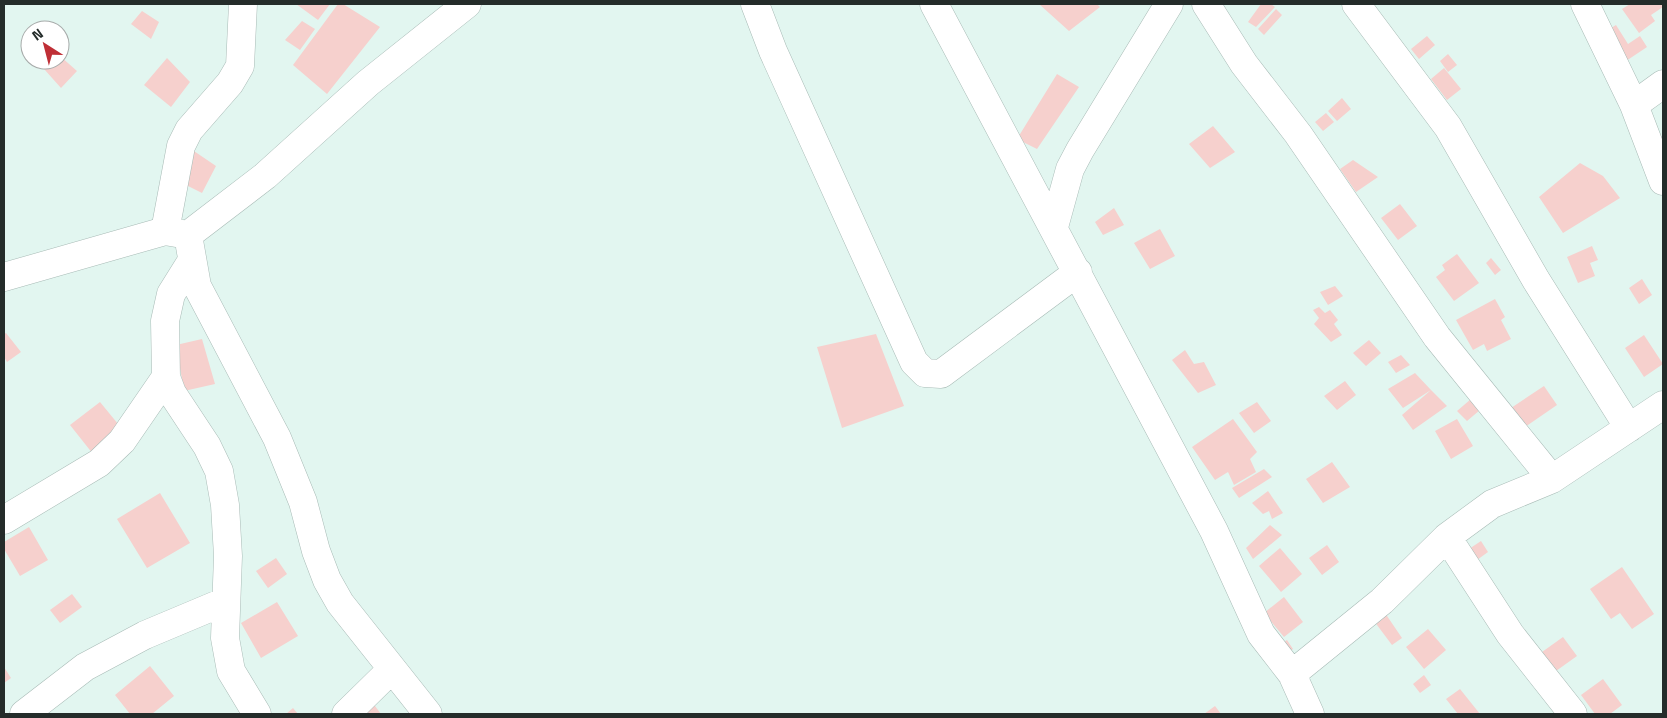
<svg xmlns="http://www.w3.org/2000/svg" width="1667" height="718" viewBox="0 0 1667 718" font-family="'Titillium Web',sans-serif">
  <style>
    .building { fill: #f6d0cd }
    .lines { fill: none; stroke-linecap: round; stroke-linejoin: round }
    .street-casing { stroke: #a8bbb6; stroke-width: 29 }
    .street { stroke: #fff; stroke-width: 28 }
  </style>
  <rect width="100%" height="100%" fill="#e2f6f0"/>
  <path class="building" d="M296,4h34l-12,16z
    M338,4h5l37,23 -53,67 -34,-29z
    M1039,4h58l3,3 -31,24z
    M1261,4h10l4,3 -19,20 -8,-5z
    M1630,4h33v3l-12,8 4,6 -16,12 -17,-24z
    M1276,9l6,6 -18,20 -6,-6z
    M142,11l17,11 -8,17 -20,-15z
    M302,21l13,8 -15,21 -15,-10z
    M1616,25l12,19 12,-8 7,11 -21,14 -20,-30z
    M1427,36l8,9 -16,14 -8,-10z
    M1448,54l9,11 -9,7 -8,-11z
    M60,56l17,15 -16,17 -25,-28h24z
    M167,58l23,24 -19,25 -27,-22z
    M1444,68l17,21 -14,11 -16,-21z
    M1057,74l22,13 -42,62 -20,-10z
    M1342,98l9,11 -14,12 -9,-10z
    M1326,113l8,9 -11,9 -8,-9z
    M1213,126l22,26 -25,16 -21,-24z
    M188,147l28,19 -14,27 -32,-16z
    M1353,160l25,17 -22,15 -16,-23z
    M1580,163l23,13 17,22 -57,35 -24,-36z
    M1400,204l17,22 -19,14 -17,-22z
    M1114,208l10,17 -21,10 -8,-13z
    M1160,229l15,27 -25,13 -16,-26z
    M1592,246l6,14 -8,3 5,13 -17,7 -11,-26z
    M1457,254l22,29 -25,18 -18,-24 9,-7 -3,-5z
    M1491,258l10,12 -6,5 -9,-12z
    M1642,279l10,16 -13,9 -10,-16z
    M1335,286l8,10 -15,9 -8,-13z
    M1495,299l10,18 -4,3 10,19 -24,12 -3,-7 -11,6 -17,-30z
    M1319,307l6,6 5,-3 8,10 -4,4 8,11 -11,7 -17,-18 5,-6 -6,-8z
    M6,333l15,19 -14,10 -3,-5v-23z
    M876,334l28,72 -62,22 -25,-81z
    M1644,335l19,29 -19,13 -19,-29z
    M202,339l13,45 -31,7 -8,-46z
    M1369,340l12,13 -15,13 -13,-13z
    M1185,350l9,14 10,-2 12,23 -18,8 -26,-33z
    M1401,355l9,10 -14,8 -8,-11z
    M1415,373l16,17 -28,18 -15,-19z
    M1345,381l11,14 -19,15 -13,-14z
    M1544,386l13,19 -32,22 -14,-19z
    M1431,390l16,16 -34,24 -11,-15z
    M1471,399l9,11 -13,11 -10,-10z
    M100,402l23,28 -30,24 -23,-29z
    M1257,402l14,19 -17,12 -15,-20z
    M1233,419l24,33 -7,7 6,13 -22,13 -6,-13 -13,8 -23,-33z
    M1457,419l16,27 -22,13 -16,-28z
    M1332,462l18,25 -27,16 -17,-24z
    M1264,469l8,8 -33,21 -7,-10z
    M1268,491l15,22 -11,6 -3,-8 -6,3 -11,-11z
    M160,493l30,50 -43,25 -30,-49z
    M1270,525l12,10 -29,24 -7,-11z
    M29,527l19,33 -28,16 -16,-27v-7z
    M1481,541l7,11 -11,8 -8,-11z
    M1327,545l12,17 -17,13 -13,-17z
    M1280,548l22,26 -21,18 -22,-26z
    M276,558l11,16 -19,14 -12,-17z
    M1622,567l32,47 -22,15 -12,-16 -9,6 -21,-30z
    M72,594l10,13 -22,16 -10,-13z
    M1284,597l19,25 -19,15 -20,-24z
    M277,602l21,34 -37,22 -20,-35z
    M1385,613l17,25 -10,7 -18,-24z
    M1428,629l18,21 -22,19 -18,-22z
    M1563,637l14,19 -21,15 -14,-19z
    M1287,640l6,9 -11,7 -6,-9z
    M150,666l24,30 -22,18h-22l-15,-19z
    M4,667l7,11 -7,5z
    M1424,675l7,10 -11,8 -7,-9z
    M1603,679l19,26 -12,9h-15l-14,-19z
    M1460,689l20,25h-22l-12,-15z
    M369,698l12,16h-33z
    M1215,706l6,8h-17z
    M293,708l5,6h-12z"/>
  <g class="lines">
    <g class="street-casing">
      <path id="street" d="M755,4l18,47 141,311 11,11 16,1 137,-102
        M934,4l280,527 47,103 31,40 18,40
        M1206,4l38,60 54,70 139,203 115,142
        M1356,4l92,123 88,153 93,148
        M1585,4l49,101 29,76
        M1634,105l29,-21
        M1054,227l16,-58 10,-19 89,-146
        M165,231l16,-85 8,-16 41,-47 10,-17 3,-62
        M188,235l9,51 80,152 26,64 13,49 11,29 13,23 88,111
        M191,262l-20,32 -6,27 1,56 6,16 35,53 12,25 6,34 3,51 -3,82 6,33 26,43
        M4,277l161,-46 23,4 77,-59 103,-93 99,-79
        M4,520l95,-57 23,-22 44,-64
        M1447,537l63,97 63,80
        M1292,674l90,-73 65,-64 45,-33 60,-25 111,-74
        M24,714l61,-47 60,-32 81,-34
        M346,714l46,-45"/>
    </g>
    <use href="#street" class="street"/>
  </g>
  <rect width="1667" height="718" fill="none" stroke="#242c2a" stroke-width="10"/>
  <g transform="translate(45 45) rotate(324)"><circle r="24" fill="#ffffff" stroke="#a7abaa"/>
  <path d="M0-4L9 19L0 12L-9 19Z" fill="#bf2f36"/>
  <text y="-8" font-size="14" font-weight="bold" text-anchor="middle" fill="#242c2a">N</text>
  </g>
</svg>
